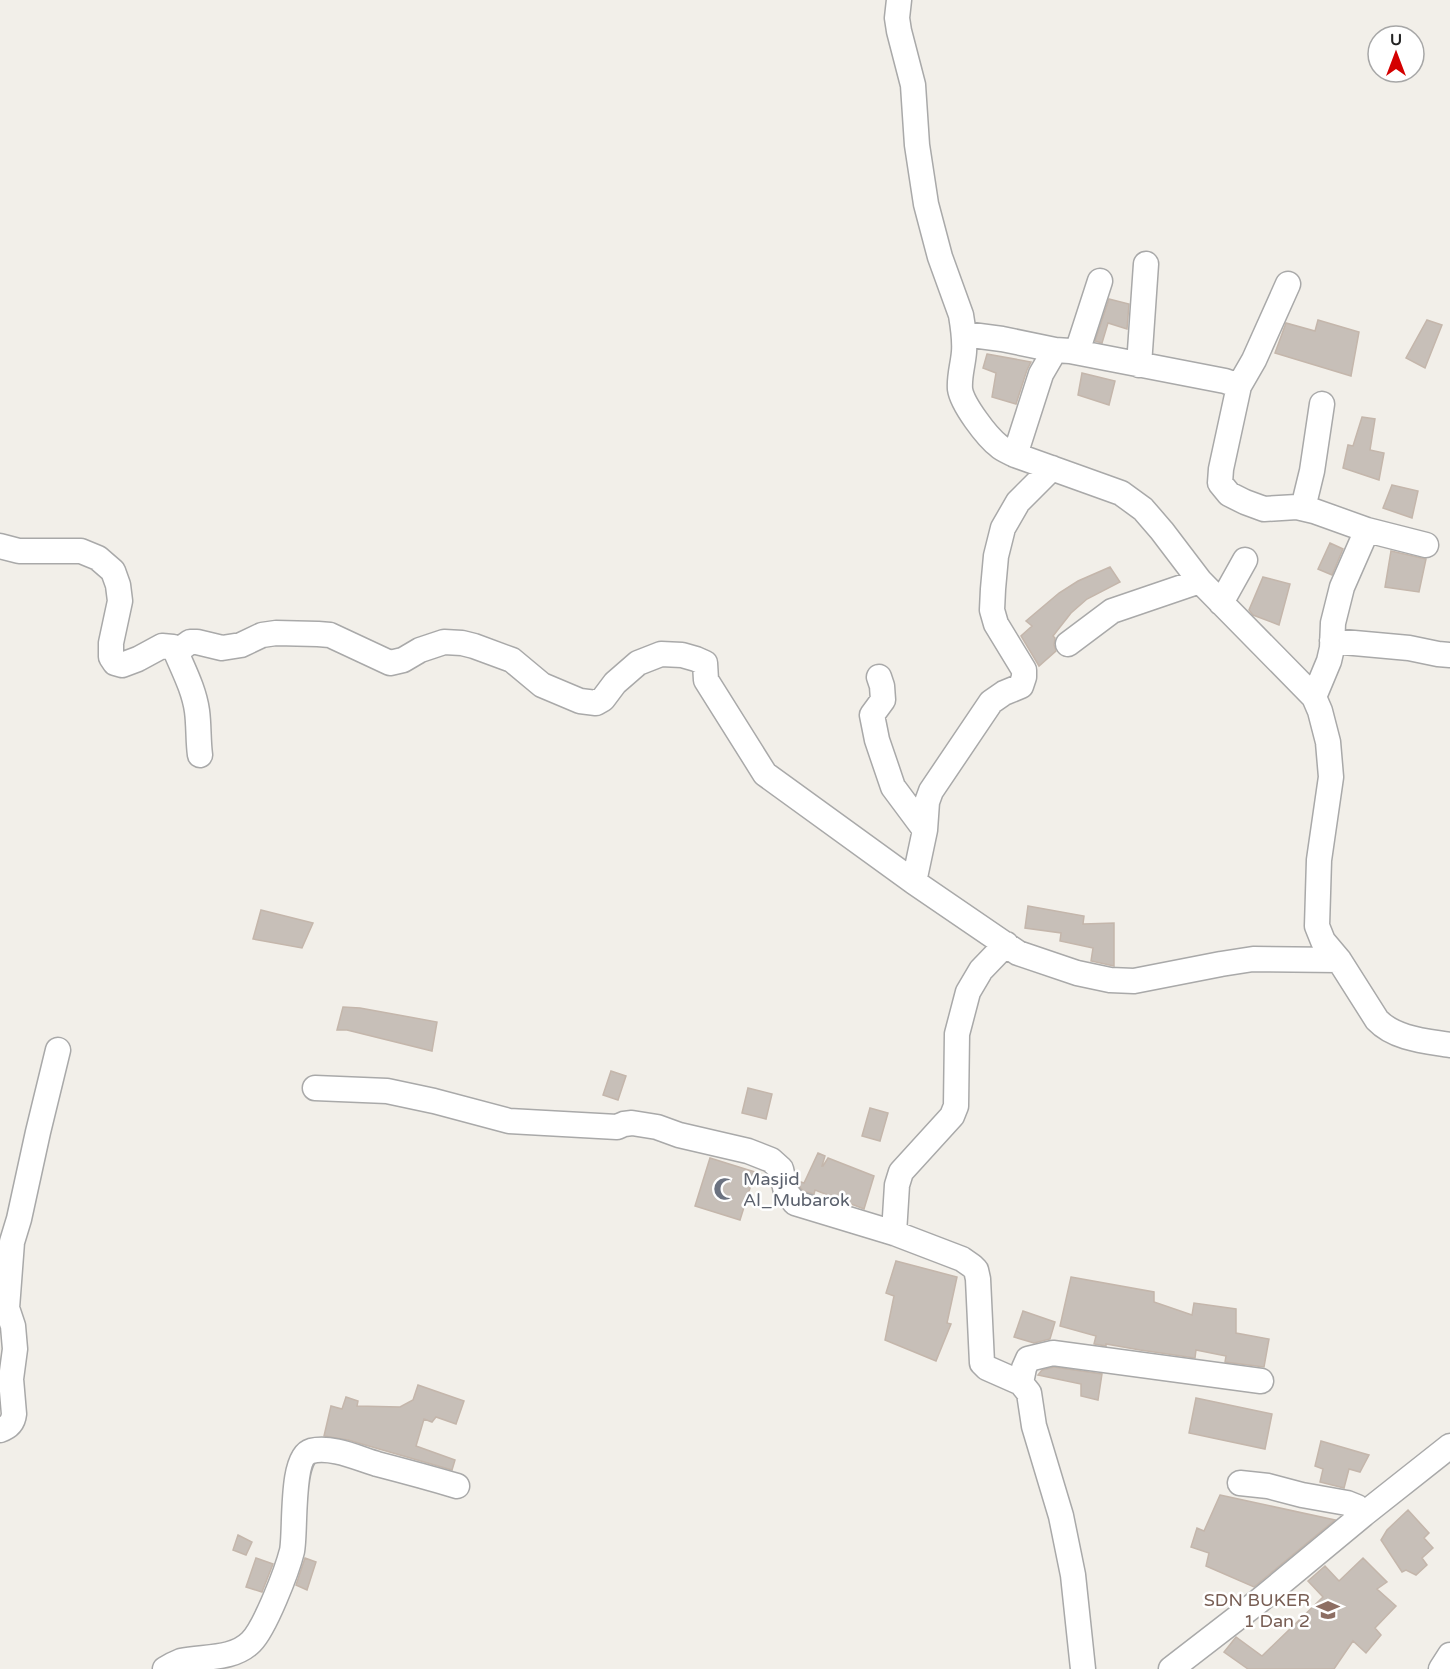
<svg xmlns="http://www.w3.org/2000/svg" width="1450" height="1669" viewBox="0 0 1450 1669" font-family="'Varela Round',sans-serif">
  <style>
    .building { fill: #c7bfb8; stroke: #c4b6ab; stroke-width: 1.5 }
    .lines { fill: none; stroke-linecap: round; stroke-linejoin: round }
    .minor-casing { stroke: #a9a9a9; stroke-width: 27 }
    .minor { stroke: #fff; stroke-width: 24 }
    .labels { text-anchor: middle; stroke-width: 5; stroke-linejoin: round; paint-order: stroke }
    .worship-label { font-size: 18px; fill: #5b616d; stroke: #fff; text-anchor: start }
    .education-label { font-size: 18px; fill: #785e54; stroke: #fff; text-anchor: end }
  </style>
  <rect width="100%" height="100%" fill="#f2efe9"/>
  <path class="building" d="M1109,299l20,5 -2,25 -19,-6 -6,20 -7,-2z
    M1318,320l41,12 -8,44 -76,-23 11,-30 29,8z
    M1427,320l15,5 -17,43 -19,-10z
    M987,354l44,8 -4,8 -11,34 -24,-7 4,-24 -13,-5z
    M1082,373l33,8 -6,24 -31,-10z
    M1362,417l13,2 -5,31 14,3 -5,27 -36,-12 5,-23 5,1z
    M1392,485l26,6 -6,27 -29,-10z
    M1330,543l13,6 -11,26 -14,-6z
    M1391,551l35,8 -7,33 -34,-5z
    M1110,567l10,15 -33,17 -16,14 -18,23 2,2 -1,7 2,6 -17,15 -18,-30 11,-10 -6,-5 33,-28 19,-12z
    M1263,577l27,7 -11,41 -26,-10 -4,-5z
    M1028,906l56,10 -1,8 31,-1v43l-23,-5 2,-13 -33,-7 1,-8 -36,-5z
    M261,910l52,13 -11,25 -49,-9z
    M343,1007l17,1 77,14 -5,29 -85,-21h-10z
    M611,1071l15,5 -8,24 -15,-5z
    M748,1088l24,6 -6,25 -24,-6z
    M870,1108l18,5 -8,28 -18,-5z
    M818,1153l7,3 -3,10h1l5,-8 46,18 -10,33 -49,-19 -1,4 -11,-3 -4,-5 -1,-5 6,2z
    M710,1158l45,14 -15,48 -45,-14z
    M896,1261l61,16 -10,46 4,1 -15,37 -51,-21 9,-44 -8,-3z
    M1071,1277l83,15v10l38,13 2,-12 42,6v24l33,6 -5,28 -39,-5 1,-6 -30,-6 -1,8 -55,-8 -34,-6v2l-12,-2 2,-8 -36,-10z
    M1023,1311l32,11 -5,17 -16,4 -20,-6z
    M1054,1367l48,7 -4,26 -17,-4v-12l-43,-9 4,-5z
    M418,1385l46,16 -8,23 -20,-7 -4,5 -8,-3 -8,27 39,14 -3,10 -104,-30 -24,-4 7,-30 11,3 4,-12 12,4 -1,5 43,1 13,-7z
    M1196,1398l76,16 -7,35 -76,-16z
    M1321,1441l48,14 -9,17 -11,-3 -5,19 -24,-6 3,-13 -8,-3z
    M1220,1495l115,25 -81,67 -48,-21 3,-13 -18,-6 6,-19 7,3z
    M1408,1510l21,23 -5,5 9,10 -11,10 5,7 -11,10 -10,-5 -4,2 -21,-32 6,-10z
    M238,1535l14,7 -6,13 -13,-5z
    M256,1558l17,6 -11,28 -16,-5z
    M305,1558l11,4 -9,28 -11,-5z
    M1363,1558l24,24 -10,7 19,17 -21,22 6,7 -15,18 -13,-12 -19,28h-86l-24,-17 12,-15 26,19 61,-59 -15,-16 17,-15 14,15z"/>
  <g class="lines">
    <g class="minor-casing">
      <path id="minor" d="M899,0l-2,18 2,13 14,54 4,60 9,59 14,53 21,58c2,12 4,25 3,37 -1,13 -5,24 -4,37 2,15 27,48 39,57 4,4 11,6 16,9l106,38 22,16 19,22 38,50 114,116 6,14 8,31 3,35 -12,83 -2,66 6,15 16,19 38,60c18,19 49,21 73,25
        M964,334l38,5 53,11
        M1077,352l23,-71
        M1139,365l7,-101
        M1239,386l15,-26 34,-76
        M1015,455l26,-81 14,-24 15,1 155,30 14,5 -18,83 -1,14 9,11 16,8 19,7 33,-2 17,4 53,19 59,15
        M1303,508l9,-37 10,-67
        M0,546l19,5h62l17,7 15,13 5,14 2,16 -9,42v14l4,6 7,2 16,-6 24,-13 11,1 3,5c8,19 18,38 21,59 2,15 1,29 3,44
        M1221,603l24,-43
        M1332,641l77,7 29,6 12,1
        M1068,644l44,-33 88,-30
        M176,652l14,-10h7l25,6 19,-3 21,-10 14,-2 42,1 12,1 60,28 13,-3 17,-10 24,-8 18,1 12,3 38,14 30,25 38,16 16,2 7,-4 12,-16 23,-20 23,-9 21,1 14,4 9,4 1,17 59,94 149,108 104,71 59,20 33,7 24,1 87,-17 32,-5 86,1
        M879,677l3,9 1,14 -11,15 5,25 16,47 32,43
        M1314,697l15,-36 3,-13 1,-25 9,-36 25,-57
        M914,882l11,-52 2,-28 4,-11 60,-89 13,-9 17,-7 3,-9v-7l-28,-46 -4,-14 1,-21 3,-33 7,-28 15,-26 34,-34
        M315,1088l72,3 47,10 75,20 108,6 7,-3 8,-1 25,4 22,8 69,16 23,9 10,9 5,23 9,11 99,30 68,26 10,7 4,4 2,9 4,84 5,5 34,15 8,10 5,33 27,90 12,59 10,94
        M894,1233l3,-48 4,-13 51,-56 4,-10 1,-72 11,-42 13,-22 25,-26
        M1021,1383l3,-15 4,-9 25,-6 208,28
        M0,1430c9,-3 13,-7 14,-16l-3,-35 4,-30 -2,-23 -6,-18 5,-66 7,-23 19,-87 20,-82
        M1240,1483l28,3 34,9 45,8 10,4 7,7
        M165,1669c5,-3 11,-6 16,-8 23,-5 52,-1 70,-19 14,-14 36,-71 41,-91 4,-19 -2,-94 19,-100 21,-5 46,7 66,13 27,7 53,14 80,22
        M1171,1669l88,-68 105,-87 86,-68
        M1441,1669l9,-14"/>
    </g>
    <use href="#minor" class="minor"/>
  </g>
  <defs>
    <g id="mosque-bare" transform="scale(1.8)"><path d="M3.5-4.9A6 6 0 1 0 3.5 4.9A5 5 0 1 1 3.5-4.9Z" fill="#6b7280" stroke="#fff" stroke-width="2.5" paint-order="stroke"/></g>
    <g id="school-bare" transform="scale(1.8)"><path d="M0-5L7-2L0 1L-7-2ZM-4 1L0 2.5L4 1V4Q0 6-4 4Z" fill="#8d6e63" stroke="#fff" stroke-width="2.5" paint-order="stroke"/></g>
  </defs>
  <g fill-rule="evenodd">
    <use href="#mosque-bare" x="725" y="1189"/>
    <use href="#school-bare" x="1328" y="1610"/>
  </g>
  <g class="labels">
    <g class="worship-label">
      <text x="743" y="1185">Masjid<tspan x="743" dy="21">Al_Mubarok</tspan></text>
    </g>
    <g class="education-label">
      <text x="1310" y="1606">SDN BUKER<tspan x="1310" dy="21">1 Dan 2</tspan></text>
    </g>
  </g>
  <g transform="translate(1396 54)"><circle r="28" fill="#ffffff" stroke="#a7a7a7" stroke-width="1.5"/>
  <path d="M0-4.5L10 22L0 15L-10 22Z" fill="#d40000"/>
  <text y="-9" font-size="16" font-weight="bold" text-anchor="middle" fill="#222222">U</text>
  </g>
</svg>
